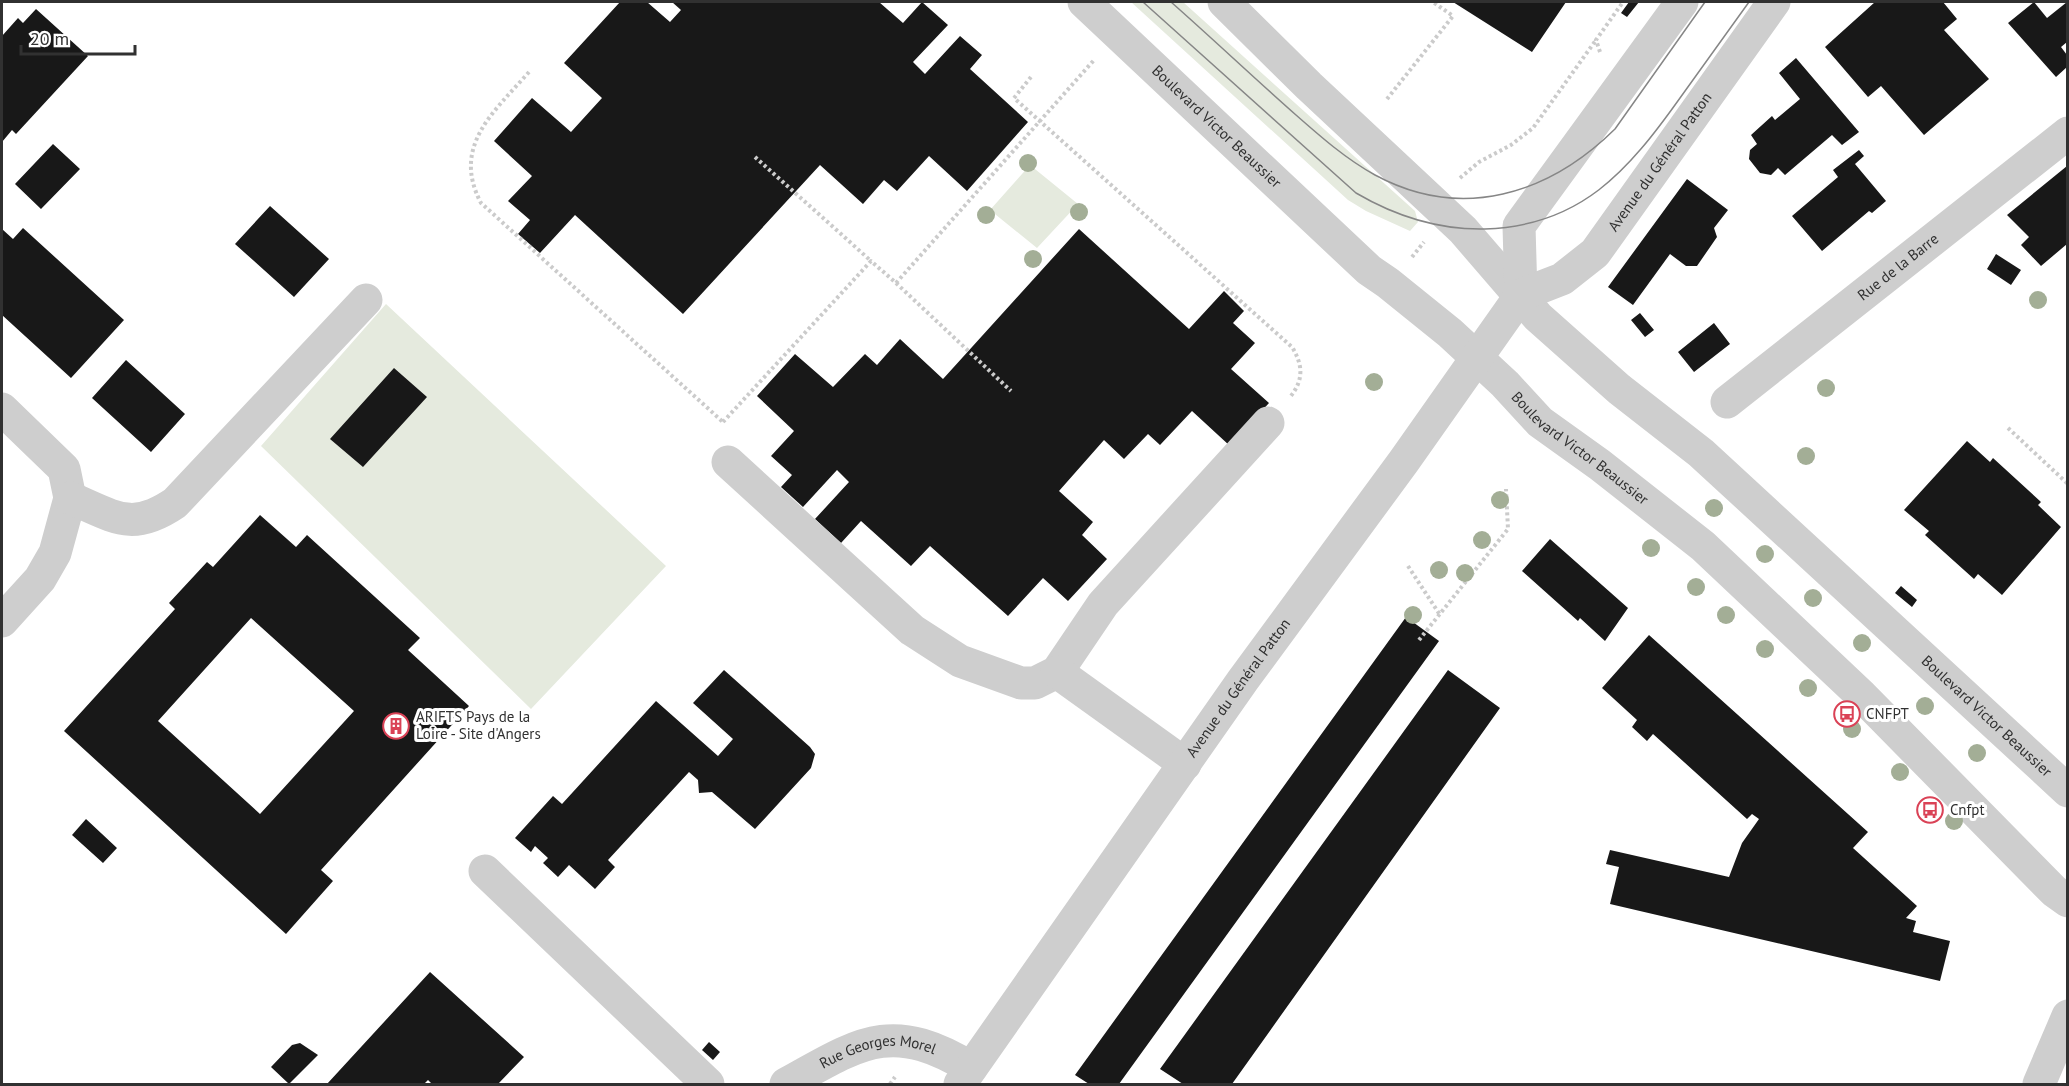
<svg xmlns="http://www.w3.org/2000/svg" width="2069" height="1086" viewBox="0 0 2069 1086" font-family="'PT Sans',sans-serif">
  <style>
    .green { fill: #e5eade }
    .building { fill: #181818; fill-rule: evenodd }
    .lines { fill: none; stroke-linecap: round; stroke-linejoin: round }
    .path { stroke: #cbcbcb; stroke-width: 4; stroke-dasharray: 3 3; stroke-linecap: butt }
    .minor { stroke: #cecece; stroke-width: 33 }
    .tram { stroke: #868686; stroke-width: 1.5 }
    .tree { fill: #a3ae96 }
    .labels { text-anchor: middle; stroke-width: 6; stroke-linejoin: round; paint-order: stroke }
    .street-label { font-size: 15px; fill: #313131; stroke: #fff }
    .poi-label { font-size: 15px; fill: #313131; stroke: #fff; text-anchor: start }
  </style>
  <rect width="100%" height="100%" fill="#fff"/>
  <path class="green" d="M1131,2h52l232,209 3,11 -8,9 -44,-20 -18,-11z
    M1030,165l48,39 -41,44 -47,-38z
    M386,304l280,262 -135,143 -270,-263z"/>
  <path class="building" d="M620,2h27l23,20 11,-12 -9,-8h207l24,21 19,-21 26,23 -35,37 12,12 35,-38 22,19 -12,14 58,53 -61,69 -38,-35 -32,35 -13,-11 -21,24 -43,-39 -137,149 -108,-99 -35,38 -22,-19 12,-14 -22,-19 24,-25 -38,-35 38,-43 39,34 31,-34 -38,-35z
    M1453,2h113l-34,50z
    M1629,2h10l-12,15 -6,-4z
    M1875,2h68l14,17 -13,11 45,49 -65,56 -43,-49 -13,11 -43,-50z
    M2034,2l13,16 20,-16v40l-6,5 6,8v12l-11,10 -48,-54z
    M36,9l52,47 -72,78 -4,-4 -10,12v-106l16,-18 5,5z
    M1796,58l63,74 -17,13 -10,-10 -47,40 -7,-7 -7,7 -11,-2 -11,-14 1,-9 7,-6 -6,-9 21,-19 3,4 25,-21 -21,-26z
    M53,144l27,25 -39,40 -26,-25z
    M1859,150l5,6 -9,8 31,37 -14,12 -3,-2 -47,40 -30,-35 46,-39 -5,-7z
    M2067,166v78l-26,22 -20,-21 8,-8 -22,-22z
    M1687,179l41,31 -14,18 3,9 -20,29h-11l-16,-12 -37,51 -25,-18z
    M270,206l59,53 -35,38 -59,-53z
    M23,228l101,92 -53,58 -69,-63v-86l11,10z
    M1079,229l110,100 35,-38 20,20 -11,12 22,20 -24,26 38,34 -39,43 -38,-35 -32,34 -12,-11 -24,25 -20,-19 -45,51 34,31 -11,13 25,24 -39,42 -25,-23 -35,38 -78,-70 -19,20 -50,-45 -20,22 -26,-24 34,-37 -12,-12 -34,37 -22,-20 11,-12 -21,-19 23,-25 -37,-35 38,-42 38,33 32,-33 12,11 23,-26 43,40z
    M1996,254l25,16 -10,15 -24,-16z
    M1640,313l14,17 -9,7 -14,-17z
    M1714,323l16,21 -36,28 -16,-20z
    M126,360l59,54 -34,38 -59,-54z
    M394,368l33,29 -64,70 -33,-28z
    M1967,441l23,21 3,-4 48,44 -3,3 23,22 -59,68 -24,-21 -4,5 -49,-44 4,-4 -25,-21z
    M260,515l36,32 11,-12 113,103 -12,12 61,56 -148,164 12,11 -47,53 -222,-203 111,-122 -6,-6 38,-41 6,5zM251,618l103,93 -94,103 -102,-93z
    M1550,539l78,69 -23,33 -25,-23 -2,3 -56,-50z
    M1901,586l16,14 -5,7 -17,-14z
    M1406,617l33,24 -320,443h-30l-14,-9z
    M1649,635l219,197 -15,16 64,58 -11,12 10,3 -3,11 37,9 -10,40 -330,-77 9,-37 -13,-3 4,-14 119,27 13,-34 17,-24 -7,-5 -5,5 -94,-85 -6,7 -15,-14 5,-7 -35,-32z
    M724,670l86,77 5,7 -4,14 -56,61 -43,-37 -13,1 -1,-13 -9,-8 -81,88 7,7 -20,22 -26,-24 -11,12 -15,-14 5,-5 -13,-12 -4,6 -16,-14 38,-42 9,8 94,-103 62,55 15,-17 -40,-36z
    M1448,670l52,38 -268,376h-49l-23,-15z
    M86,819l31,29 -14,15 -31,-28z
    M430,972l94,85 -26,27h-66l-4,-4 -4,4h-97z
    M709,1042l11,10 -7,8 -11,-10z
    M300,1043l18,12 -29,29 -18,-17 21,-22z"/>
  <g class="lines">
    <path class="path" d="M1600,52l-4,-12 27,-38
      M529,72c-35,40 -78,74 -48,131l242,219
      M1031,77l-17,21 278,249c11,18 12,33 -2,50
      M1387,99l66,-83 -20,-14
      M755,157l116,104
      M1460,178l19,-16 32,-17 22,-17 63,-88
      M1412,257l12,-15
      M896,283l115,108
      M723,422l148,-161 25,22 199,-224
      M2008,428l60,56
      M1408,566l32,49
      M1419,640l89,-111 -2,-40
      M890,1084l5,-7"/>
    <g class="minor">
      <path id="s1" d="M1084,2l285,268 19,13 62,50 55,51 35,38 60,43 103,81 159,150 192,195 14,10"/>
      <path id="s2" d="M1224,2l85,84 154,144 75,87 81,72 82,64 367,338"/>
      <path d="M1521,295l-2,-69 163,-224"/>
      <path id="s3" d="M1727,402l341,-269"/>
      <path d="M2,409l62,60 6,29 -15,55 -15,26 -38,42"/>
      <path d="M728,462l184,168 48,31 61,22h14l22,-11 46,-68 165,-181"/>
      <path d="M70,498c44,18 61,35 105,5l191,-203"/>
      <path d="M1057,672l128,92"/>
      <path d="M485,871l223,213"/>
      <path id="s4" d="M786,1084c74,-41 105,-65 185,-16"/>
      <path id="s5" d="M960,1084l283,-404 161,-219 117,-166 41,-16 33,-26 179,-251"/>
      <path d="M2039,1084l29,-68"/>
    </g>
    <path class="tram" d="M1143,2l213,191c41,24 82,37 129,36 96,-3 143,-58 195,-131 23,-32 46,-64 69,-96
      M1171,2c42,37 83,76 125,113 25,22 50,44 79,60 87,47 174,19 240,-46l90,-127"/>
  </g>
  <g class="tree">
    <circle cx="1028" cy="163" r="9"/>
    <circle cx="1079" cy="212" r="9"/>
    <circle cx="986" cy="215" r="9"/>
    <circle cx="1033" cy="259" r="9"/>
    <circle cx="2038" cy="300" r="9"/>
    <circle cx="1374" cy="382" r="9"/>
    <circle cx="1826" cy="388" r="9"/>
    <circle cx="1806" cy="456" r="9"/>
    <circle cx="1500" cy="500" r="9"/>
    <circle cx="1714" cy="508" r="9"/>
    <circle cx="1482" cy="540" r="9"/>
    <circle cx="1651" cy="548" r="9"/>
    <circle cx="1765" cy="554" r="9"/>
    <circle cx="1439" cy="570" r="9"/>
    <circle cx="1465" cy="573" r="9"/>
    <circle cx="1696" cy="587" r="9"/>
    <circle cx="1813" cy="598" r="9"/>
    <circle cx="1413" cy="615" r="9"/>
    <circle cx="1726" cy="615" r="9"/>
    <circle cx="1862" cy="643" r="9"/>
    <circle cx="1765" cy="649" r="9"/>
    <circle cx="1808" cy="688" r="9"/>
    <circle cx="1925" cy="706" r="9"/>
    <circle cx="1852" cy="729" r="9"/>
    <circle cx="1977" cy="753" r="9"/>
    <circle cx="1900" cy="772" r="9"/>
    <circle cx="1954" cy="821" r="9"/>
  </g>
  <defs>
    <g id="bus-ring" transform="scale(1.35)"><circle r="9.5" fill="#fff" stroke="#da4256" stroke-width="1.5"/><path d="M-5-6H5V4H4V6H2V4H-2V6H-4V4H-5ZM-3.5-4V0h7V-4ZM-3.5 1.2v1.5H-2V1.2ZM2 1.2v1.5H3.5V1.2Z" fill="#da4256"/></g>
    <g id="building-ring" transform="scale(1.35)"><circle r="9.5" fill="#fff" stroke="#da4256" stroke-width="1.5"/><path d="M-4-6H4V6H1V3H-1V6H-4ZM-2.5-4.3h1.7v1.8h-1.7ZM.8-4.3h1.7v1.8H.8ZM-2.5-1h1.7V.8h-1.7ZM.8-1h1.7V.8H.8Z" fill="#da4256"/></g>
  </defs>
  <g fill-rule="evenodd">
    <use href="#bus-ring" x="1847" y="714"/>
    <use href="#building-ring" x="396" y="726"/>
    <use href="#bus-ring" x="1930" y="810"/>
  </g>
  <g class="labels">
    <g class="street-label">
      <text dy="5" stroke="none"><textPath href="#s1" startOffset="182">Boulevard Victor Beaussier</textPath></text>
      <text dy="5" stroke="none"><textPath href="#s5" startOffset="1166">Avenue du Général Patton</textPath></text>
      <text dy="5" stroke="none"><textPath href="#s3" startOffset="218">Rue de la Barre</textPath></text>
      <text dy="5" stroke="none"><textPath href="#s1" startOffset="668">Boulevard Victor Beaussier</textPath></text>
      <text dy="5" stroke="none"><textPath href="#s5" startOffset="484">Avenue du Général Patton</textPath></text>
      <text dy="5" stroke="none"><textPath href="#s2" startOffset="1046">Boulevard Victor Beaussier</textPath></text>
      <text dy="5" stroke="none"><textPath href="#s4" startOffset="100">Rue Georges Morel</textPath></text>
    </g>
    <g class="poi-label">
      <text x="1866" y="719">CNFPT</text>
      <text x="416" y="722">ARIFTS Pays de la<tspan x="416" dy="17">Loire - Site d'Angers</tspan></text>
      <text x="1950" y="815">Cnfpt</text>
    </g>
  </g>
  <rect width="2069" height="1086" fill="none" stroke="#313131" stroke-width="6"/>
  <path d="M21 45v9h114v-9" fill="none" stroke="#313131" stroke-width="3"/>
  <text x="30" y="45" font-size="18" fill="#313131" stroke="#ffffff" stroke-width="4.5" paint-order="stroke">20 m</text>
</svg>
